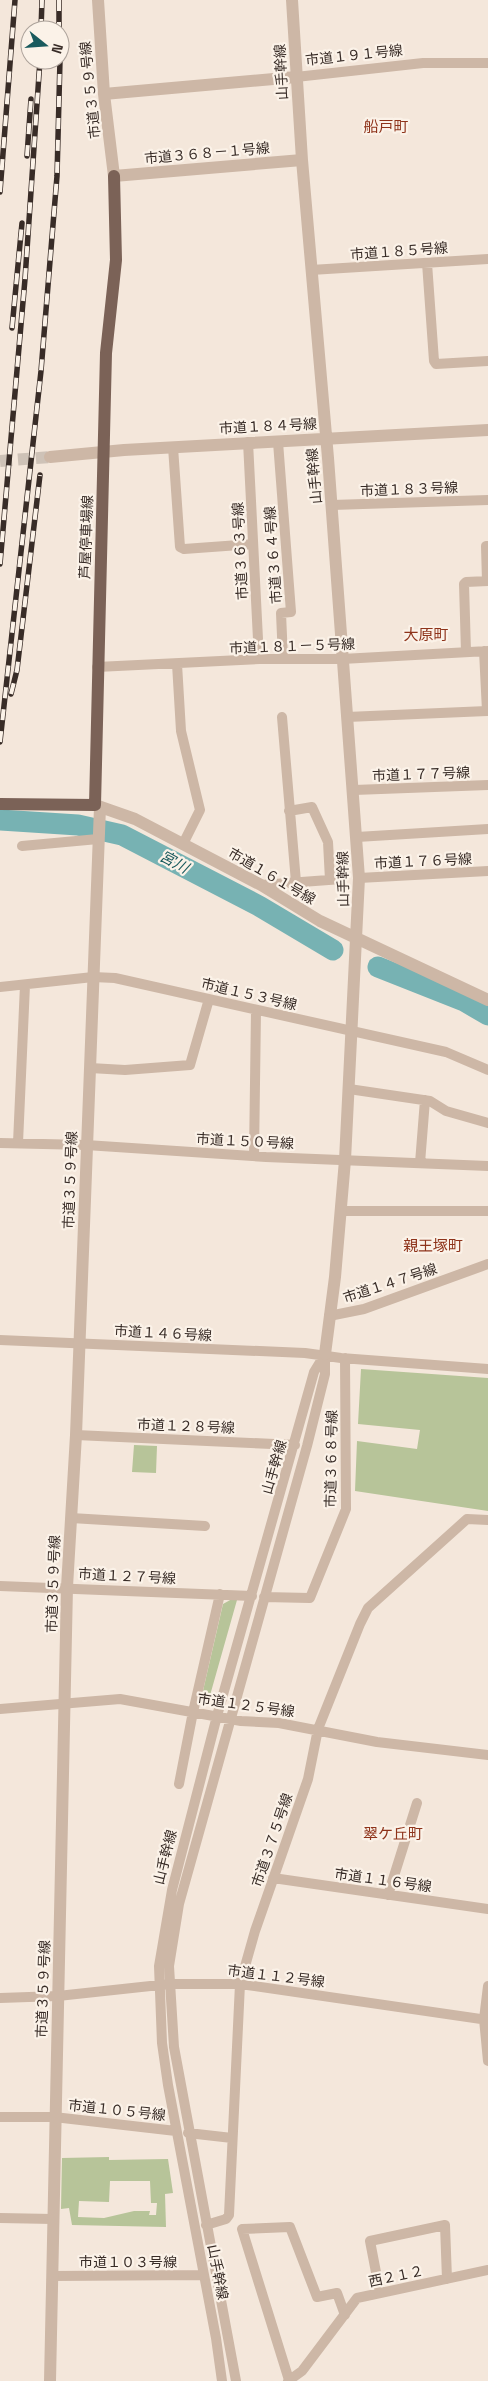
<svg xmlns="http://www.w3.org/2000/svg" width="488" height="2381" viewBox="0 0 488 2381" font-family="'Space Grotesk','Noto Sans JP',sans-serif">
  <style>
    .green { fill: #b7c499; fill-rule: evenodd }
    .lines { fill: none; stroke-linecap: round; stroke-linejoin: round }
    .river { stroke: #77b2b3; stroke-width: 21 }
    .tertiary-tunnel { stroke: #cec2b7; stroke-width: 12; stroke-dasharray: 12 6; stroke-linecap: butt }
    .minor { stroke: #cdb7a6; stroke-width: 10 }
    .tertiary { stroke: #cdb7a6; stroke-width: 12 }
    .primary { stroke: #7b6257; stroke-width: 12 }
    .rail-casing { stroke: #382c27; stroke-width: 5.5 }
    .rail { stroke: #fbf2e8; stroke-width: 4; stroke-dasharray: 11; stroke-linecap: butt }
    .labels { text-anchor: middle; stroke-width: 4.5; stroke-linejoin: round; paint-order: stroke }
    .street-label { font-size: 14px; fill: #382c27; stroke: #fbf2e8 }
    .neighbourhood-label { font-size: 15px; fill: #8e331a; stroke: #fbf2e8 }
    .water-label { font-size: 15px; font-style: italic; fill: #195a5d; stroke: #fbf2e8 }
  </style>
  <rect width="100%" height="100%" fill="#f4e7db"/>
  <path class="green" d="M361,1369l127,9v133l-133,-20 2,-50 60,8 3,-19 -62,-6z
    M134,1445l23,1 -1,27 -24,-1z
    M232,1599l5,1 -30,106 -4,-1 2,-9 -3,-1 21,-91z
    M109,2157v3l59,-1 5,34 -8,1 1,33 -94,-2 -3,-17 -8,1 1,-51zM110,2181h40l1,22h6l-1,12h-7l1,-4h-16l-30,7 -26,-1 1,-16 30,1z"/>
  <g class="lines">
    <path class="river" d="M0,820l78,5 44,10 137,71 74,44
      M378,967l86,34 24,14"/>
    <path class="tertiary-tunnel" d="M0,461l50,-4"/>
    <path class="minor" d="M296,77l127,-14h65
      M427,263l7,98 2,3 52,-3
      M311,270l177,-11
      M248,442l11,217
      M278,442l13,170 -10,1 2,46
      M173,447l7,100 4,2 69,-5
      M332,505l156,-5
      M487,581l-1,-35h2
      M466,652l-2,-68 2,-2 22,-1
      M177,664l4,67 19,79 -17,34
      M97,667l162,-8h83l146,-8
      M282,717l14,165
      M347,717l140,-6 -3,-60
      M354,790l134,-5
      M289,811l23,-4 16,35 2,38
      M357,837l131,-8
      M22,846l76,-7
      M359,878l129,-7
      M261,885l81,-6
      M0,987l93,-10 22,1 331,74 42,18
      M90,1068l35,2 65,-5 19,-66
      M349,1089l81,12 16,10 42,12
      M0,1143l86,2 180,12 222,9
      M18,1143l7,-158
      M254,1156l2,-146
      M420,1163l5,-63
      M340,1211h148
      M329,1316l35,-7 124,-45
      M0,1340l305,13 36,5 147,11
      M76,1435l219,10
      M71,1518l134,8
      M0,1586l252,10
      M264,1597l46,1 36,-89 -1,-151
      M0,1709l120,-10 121,22 38,2 98,19 111,13
      M179,1784l14,-72 27,-118
      M273,1878l215,31
      M388,1895l29,-92
      M488,1986l-4,33 4,42
      M0,1998l58,-2 111,-12h71l248,36
      M0,2117h54l122,14
      M188,2133l44,5
      M0,2218l53,1
      M206,2225l20,-6 3,-4 11,-231 15,-53 53,-152 10,-50 42,-105 8,-16 99,-89 21,1
      M52,2276l152,-1
      M380,2293l-10,-52 75,-16 2,54
      M289,2380l-47,-151 48,-2 27,70 20,-4 8,22
      M222,2381l-6,-43 -48,-253 -6,-42 -3,-77 13,-76 45,-174 97,-344 11,-18
      M236,2381l-62,-334 -5,-81 10,-62 128,-458 18,-72v-19
      M288,2381l14,-10 55,-73 131,-28"/>
    <path class="tertiary" d="M98,0l6,94 10,82 188,-16
      M292,0l10,160 26,298 31,420 -14,282 -10,117 -10,77
      M104,94l192,-17
      M50,457l74,-7 364,-20
      M95,805l40,14 126,66 59,36 168,79
      M50,2381l17,-794 9,-152 24,-628"/>
    <path class="primary" d="M0,804l95,1 11,-452 10,-93 -2,-84"/>
    <g class="rail-casing">
      <path id="rail" d="M59,0v30
        M41,30l1,-30
        M27,156l4,-57
        M0,192l15,-192
        M12,328l10,-105
        M0,564l25,-285 15,-219
        M11,694l6,-24 23,-195
        M0,742l41,-371 16,-195 3,-116"/>
    </g>
    <use href="#rail" class="rail"/>
  </g>
  <g class="labels">
    <g class="street-label">
      <text transform="translate(354 55) rotate(-6)" y="5">市道１９１号線</text>
      <text transform="translate(281 72) rotate(-93)" y="5">山手幹線</text>
      <text transform="translate(90 90) rotate(-96)" y="5">市道３５９号線</text>
      <text transform="translate(207 153) rotate(-5)" y="5">市道３６８－１号線</text>
      <text transform="translate(399 251) rotate(-4)" y="5">市道１８５号線</text>
      <text transform="translate(268 426) rotate(-3)" y="5">市道１８４号線</text>
      <text transform="translate(314 476) rotate(-95)" y="5">山手幹線</text>
      <text transform="translate(409 489) rotate(-2)" y="5">市道１８３号線</text>
      <text transform="translate(86 537) rotate(-88)" y="5">芦屋停車場線</text>
      <text transform="translate(240 551) rotate(-93)" y="5">市道３６３号線</text>
      <text transform="translate(273 555) rotate(-94)" y="5">市道３６４号線</text>
      <text transform="translate(292 646) rotate(-2)" y="5">市道１８１－５号線</text>
      <text transform="translate(421 774) rotate(-2)" y="5">市道１７７号線</text>
      <text transform="translate(423 861) rotate(-3)" y="5">市道１７６号線</text>
      <text transform="translate(272 876) rotate(30)" y="5">市道１６１号線</text>
      <text transform="translate(343 879) rotate(-91)" y="5">山手幹線</text>
      <text transform="translate(249 994) rotate(13)" y="5">市道１５３号線</text>
      <text transform="translate(245 1141) rotate(3)" y="5">市道１５０号線</text>
      <text transform="translate(70 1180) rotate(-88)" y="5">市道３５９号線</text>
      <text transform="translate(390 1283) rotate(-18)" y="5">市道１４７号線</text>
      <text transform="translate(163 1333) rotate(3)" y="5">市道１４６号線</text>
      <text transform="translate(186 1426) rotate(2)" y="5">市道１２８号線</text>
      <text transform="translate(331 1459) rotate(-89)" y="5">市道３６８号線</text>
      <text transform="translate(274 1467) rotate(-74)" y="5">山手幹線</text>
      <text transform="translate(127 1576) rotate(3)" y="5">市道１２７号線</text>
      <text transform="translate(53 1584) rotate(-88)" y="5">市道３５９号線</text>
      <text transform="translate(246 1705) rotate(8)" y="5">市道１２５号線</text>
      <text transform="translate(272 1840) rotate(-71)" y="5">市道３７５号線</text>
      <text transform="translate(165 1857) rotate(-76)" y="5">山手幹線</text>
      <text transform="translate(383 1880) rotate(8)" y="5">市道１１６号線</text>
      <text transform="translate(276 1976) rotate(7)" y="5">市道１１２号線</text>
      <text transform="translate(43 1989) rotate(-88)" y="5">市道３５９号線</text>
      <text transform="translate(117 2110) rotate(6)" y="5">市道１０５号線</text>
      <text x="128" y="2267">市道１０３号線</text>
      <text transform="translate(218 2272) rotate(79)" y="5">山手幹線</text>
      <text transform="translate(396 2276) rotate(-12)" y="5">西２１２</text>
    </g>
    <g class="neighbourhood-label">
      <text x="386" y="132">船戸町</text>
      <text x="426" y="640">大原町</text>
      <text x="433" y="1251">親王塚町</text>
      <text x="393" y="1839">翠ケ丘町</text>
    </g>
    <g class="water-label">
      <text transform="translate(174 862) rotate(28)" y="5">宮川</text>
    </g>
  </g>
  <g transform="translate(45 45) rotate(107)"><circle r="24" fill="#fbf2e8" stroke="#ada39b"/>
  <path d="M0-4L9 19L0 12L-9 19Z" fill="#195a5d"/>
  <text y="-8" font-size="14" font-weight="bold" text-anchor="middle" fill="#382c27">N</text>
  </g>
</svg>
